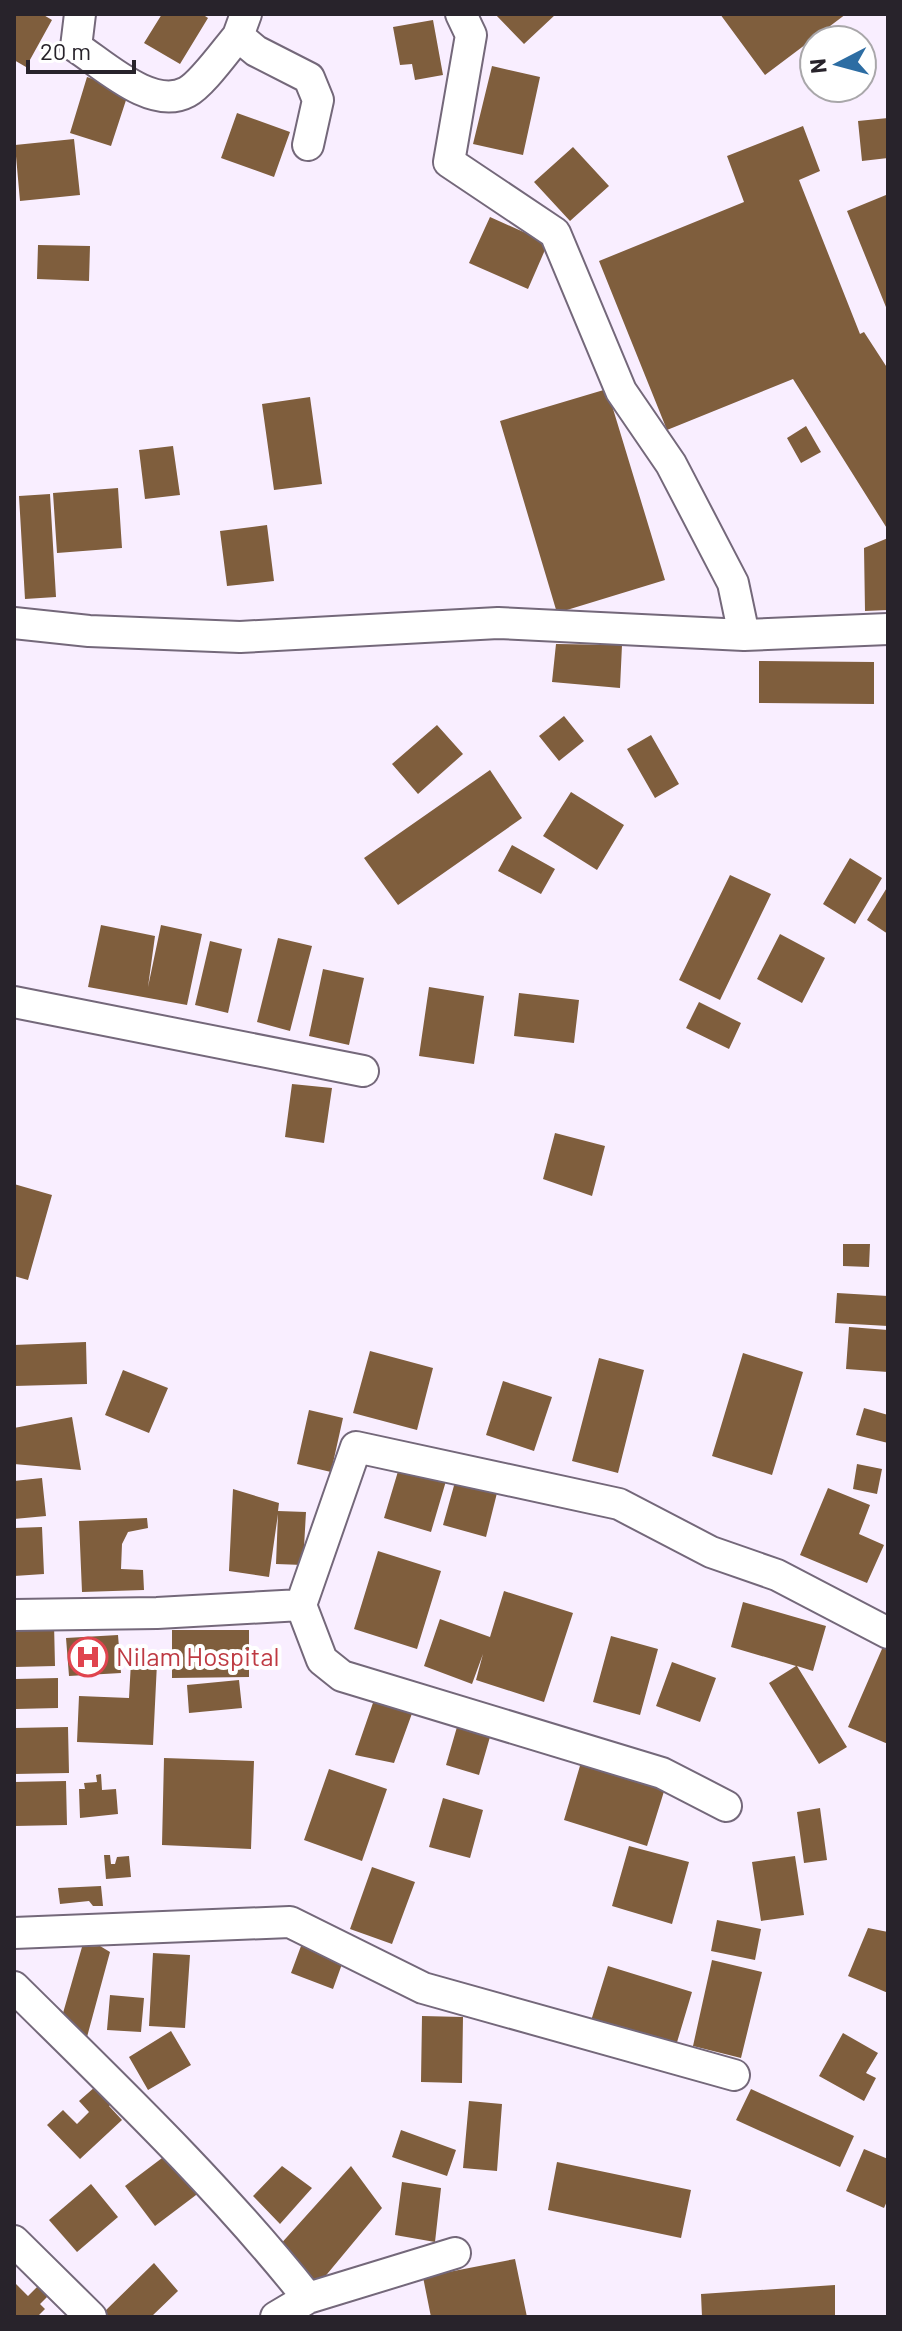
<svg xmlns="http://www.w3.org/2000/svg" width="902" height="2331" viewBox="0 0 902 2331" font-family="Barlow,sans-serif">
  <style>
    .building { fill: #7f5e3d }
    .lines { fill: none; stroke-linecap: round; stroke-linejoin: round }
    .minor-casing { stroke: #74687a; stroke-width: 34 }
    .minor { stroke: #fff; stroke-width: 30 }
    .labels { text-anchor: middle; stroke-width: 8; stroke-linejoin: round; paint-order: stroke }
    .health-label { font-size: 26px; fill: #be3a42; stroke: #fff; text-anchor: start }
  </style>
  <rect width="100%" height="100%" fill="#f9eeff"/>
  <path class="building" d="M14,14h28l10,6 -26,47 -12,-7z
    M162,14h40l6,4 -28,46 -36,-21z
    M495,14h61l-32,30z
    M720,14h126l-81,61z
    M433,20l10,55 -28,5 -3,-16 -12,1 -7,-38z
    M492,66l48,11 -17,78 -50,-11z
    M87,77l42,14 -18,55 -41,-13z
    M237,113l53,19 -16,45 -53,-19z
    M888,118v40l-26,3 -4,-40z
    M803,126l17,45 -21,9 61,154 4,-2 24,37v161l-95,-151 -126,51 -68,-169 145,-59 -17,-46z
    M74,139l6,56 -60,6 -5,-56z
    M573,147l36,39 -39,35 -36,-39z
    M886,195l2,6v111l-41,-101z
    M490,217l58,26 -20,46 -59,-26z
    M38,245l52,1 -1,35 -52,-2z
    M607,389l58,191 -108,33 -57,-192z
    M310,397l12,87 -48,6 -12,-86z
    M806,426l15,26 -20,11 -14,-25z
    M173,446l7,49 -35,4 -6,-49z
    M118,488l4,60 -65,5 -4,-60z
    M50,494l6,103 -31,2 -6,-103z
    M267,525l7,56 -47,5 -7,-55z
    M888,538v72l-23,1 -1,-63z
    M556,644l66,1 -2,43 -68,-6z
    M759,661l115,1v42l-115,-1z
    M564,716l20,25 -25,20 -20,-25z
    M437,725l26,29 -45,40 -26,-30z
    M651,735l28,49 -24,14 -28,-49z
    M490,770l32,48 -124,87 -34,-47z
    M571,792l53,33 -27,45 -54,-34z
    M512,845l43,24 -14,25 -43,-23z
    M850,858l32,20 -27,46 -32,-20z
    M730,875l41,19 -51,106 -41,-20z
    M888,886v48l-21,-14z
    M101,925l54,11 -7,51 13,-62 41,9 -15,71 -99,-18z
    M780,934l45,24 -23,45 -45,-24z
    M278,938l34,8 -22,85 -33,-9z
    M210,941l32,8 -14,64 -33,-8z
    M323,969l41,9 -15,67 -40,-9z
    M429,987l55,9 -10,68 -55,-8z
    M519,993l60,7 -5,43 -60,-7z
    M699,1002l42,21 -12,26 -43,-21z
    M292,1084l40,4 -8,55 -39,-6z
    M555,1133l50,13 -13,50 -49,-17z
    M14,1184l38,11 -24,85 -14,-4z
    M843,1244h27l-1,23 -26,-1z
    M837,1293l51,3v30l-53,-3z
    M849,1327l39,3v42l-42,-3z
    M86,1342l1,42 -73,2v-41z
    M370,1351l63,17 -16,62 -64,-17z
    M743,1353l60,19 -31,103 -60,-19z
    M599,1358l45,12 -26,103 -46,-12z
    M123,1370l45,18 -19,45 -44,-18z
    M503,1381l49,16 -18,54 -48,-16z
    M864,1408l24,7v28l-32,-8z
    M309,1410l34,8 -12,54 -34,-8z
    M72,1417l9,53 -67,-6v-36z
    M857,1464l25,5 -5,25 -24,-5z
    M399,1468l47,13 -15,51 -47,-14z
    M42,1478l4,38 -32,3v-38z
    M455,1482l42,11 -11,44 -43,-12z
    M828,1488l42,17 -11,29 25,11 -17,38 -67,-28z
    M233,1489l46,14 -1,8 28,1 -3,53 -27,-1 2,-50 -9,63 -40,-6z
    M147,1518l1,10 -20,4 -6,12 -1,25 22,1 1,20 -62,2 -3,-71z
    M42,1527l2,47 -30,2v-48z
    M378,1551l63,20 -24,78 -63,-20z
    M504,1591l69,22 -29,89 -68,-22 7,-26 -11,30 -48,-18 16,-47 50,18z
    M743,1602l83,24 -13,45 -16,-5 50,81 -28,17 -50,-81 27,-17 -65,-19z
    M54,1623l1,43 -41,1v-42z
    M172,1630h77v47l-77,1z
    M118,1635l3,38 -52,3 -3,-38z
    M611,1636l47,13 -18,66 -47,-13z
    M885,1642l3,1v101l-40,-17z
    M131,1662l26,1 -4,82 -76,-3 2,-46 50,2z
    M672,1662l44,16 -16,44 -44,-16z
    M58,1678v30l-42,1 -1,-30z
    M239,1680l3,28 -53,5 -2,-28z
    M375,1697l39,11 -20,55 -39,-8z
    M459,1720l33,10 -13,45 -33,-10z
    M68,1727l1,46 -55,1v-46z
    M164,1758l90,3 -3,88 -89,-4z
    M582,1759l84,26 -19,61 -83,-26z
    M329,1769l58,20 -25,72 -58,-21z
    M101,1774l1,16 14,-1 2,25 -38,4 -1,-29h6l-1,-6 13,-1 -1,-7z
    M66,1781l1,44 -53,1v-44z
    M443,1798l40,12 -13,48 -41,-11z
    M820,1808l7,52 -23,3 -7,-51z
    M629,1846l60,16 -17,62 -60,-18z
    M104,1855h6l1,9h4l2,-7 12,-1 2,21 -25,2z
    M795,1856l9,59 -43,6 -9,-59z
    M372,1867l43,15 -23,62 -42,-15z
    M101,1886l2,20h-10l-4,-5 -29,3 -2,-16z
    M717,1920l44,9 -6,31 -44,-9z
    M868,1928l20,4v61l-40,-17z
    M304,1938l42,15 -13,36 -42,-16z
    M100,1946l10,6 -23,85 -14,-15 -12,-2 21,-73z
    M153,1953l37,2 -5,73 -36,-2z
    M712,1960l50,12 -21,86 -48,-12z
    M608,1966l84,26 -17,57 -85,-25z
    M110,1995l34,3 -3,34 -34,-2z
    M422,2016l41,1 -1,66 -41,-1z
    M171,2031l20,34 -43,25 -19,-33z
    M843,2033l35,20 -12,20 10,5 -12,23 -45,-25z
    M96,2086l16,17 -3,3 13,14 -42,39 -33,-34 16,-15 14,14 12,-12 -10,-11z
    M751,2089l103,47 -14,31 -104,-47z
    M469,2101l33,3 -5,67 -34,-3z
    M401,2130l55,20 -9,26 -55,-19z
    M864,2149l24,10v40l-4,9 -38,-17z
    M170,2152l30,40 -45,34 -30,-40z
    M557,2162l134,28 -10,48 -133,-28z
    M282,2166l30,22 -32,36 -27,-28z
    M351,2166l31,42 -64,77 -40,-38z
    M402,2182l39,6 -6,54 -40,-7z
    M91,2184l27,33 -41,35 -28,-32z
    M515,2259l12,58h-96l-8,-40z
    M154,2263l24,28 -27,26h-46l-2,-4z
    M16,2284l12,12 12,-12 10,10 -10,10 5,5 -8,8h-23z
    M835,2285v32h-133l-1,-23z"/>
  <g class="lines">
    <g class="minor-casing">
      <path id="minor" d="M80,14l-4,33c28,18 76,64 111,45 15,-8 39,-42 51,-56
        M246,14l-8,22 18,15 53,27 9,22 -10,45
        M461,14l10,21 -22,127 106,71 66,158 50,73 62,119 11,52
        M14,623l75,8 151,6 258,-14 246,12 144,-6
        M14,1002l349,69
        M301,1605l21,55 20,16 320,97 64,33
        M14,1615l143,-2 144,-8 55,-158 263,57 92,48 66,23 111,58
        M14,1933l276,-11 133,66 311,87
        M14,1987c101,100 205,199 294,311
        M14,2241l77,76
        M276,2317l32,-19 147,-45"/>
    </g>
    <use href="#minor" class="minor"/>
  </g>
  <defs>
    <g id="hospital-ring" transform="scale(2)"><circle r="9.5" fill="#fff" stroke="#e0444e" stroke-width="1.5"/><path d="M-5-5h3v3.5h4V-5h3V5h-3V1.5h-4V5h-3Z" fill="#e0444e"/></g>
  </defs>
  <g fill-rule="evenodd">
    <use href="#hospital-ring" x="88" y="1657"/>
  </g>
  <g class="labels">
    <g class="health-label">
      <text x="116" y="1666">Nilam Hospital</text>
    </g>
  </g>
  <rect width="902" height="2331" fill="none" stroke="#28232b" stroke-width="32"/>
  <g transform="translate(838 64) rotate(264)"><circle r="38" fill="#ffffff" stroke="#a9a7aa" stroke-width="2"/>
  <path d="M0-6L14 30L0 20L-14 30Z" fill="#2d6da3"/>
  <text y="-12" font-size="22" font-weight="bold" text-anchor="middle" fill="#28232b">N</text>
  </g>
  <path d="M28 60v12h106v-12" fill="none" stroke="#28232b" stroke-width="4"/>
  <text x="40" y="60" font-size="24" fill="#28232b" stroke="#ffffff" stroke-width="6" paint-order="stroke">20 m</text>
</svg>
